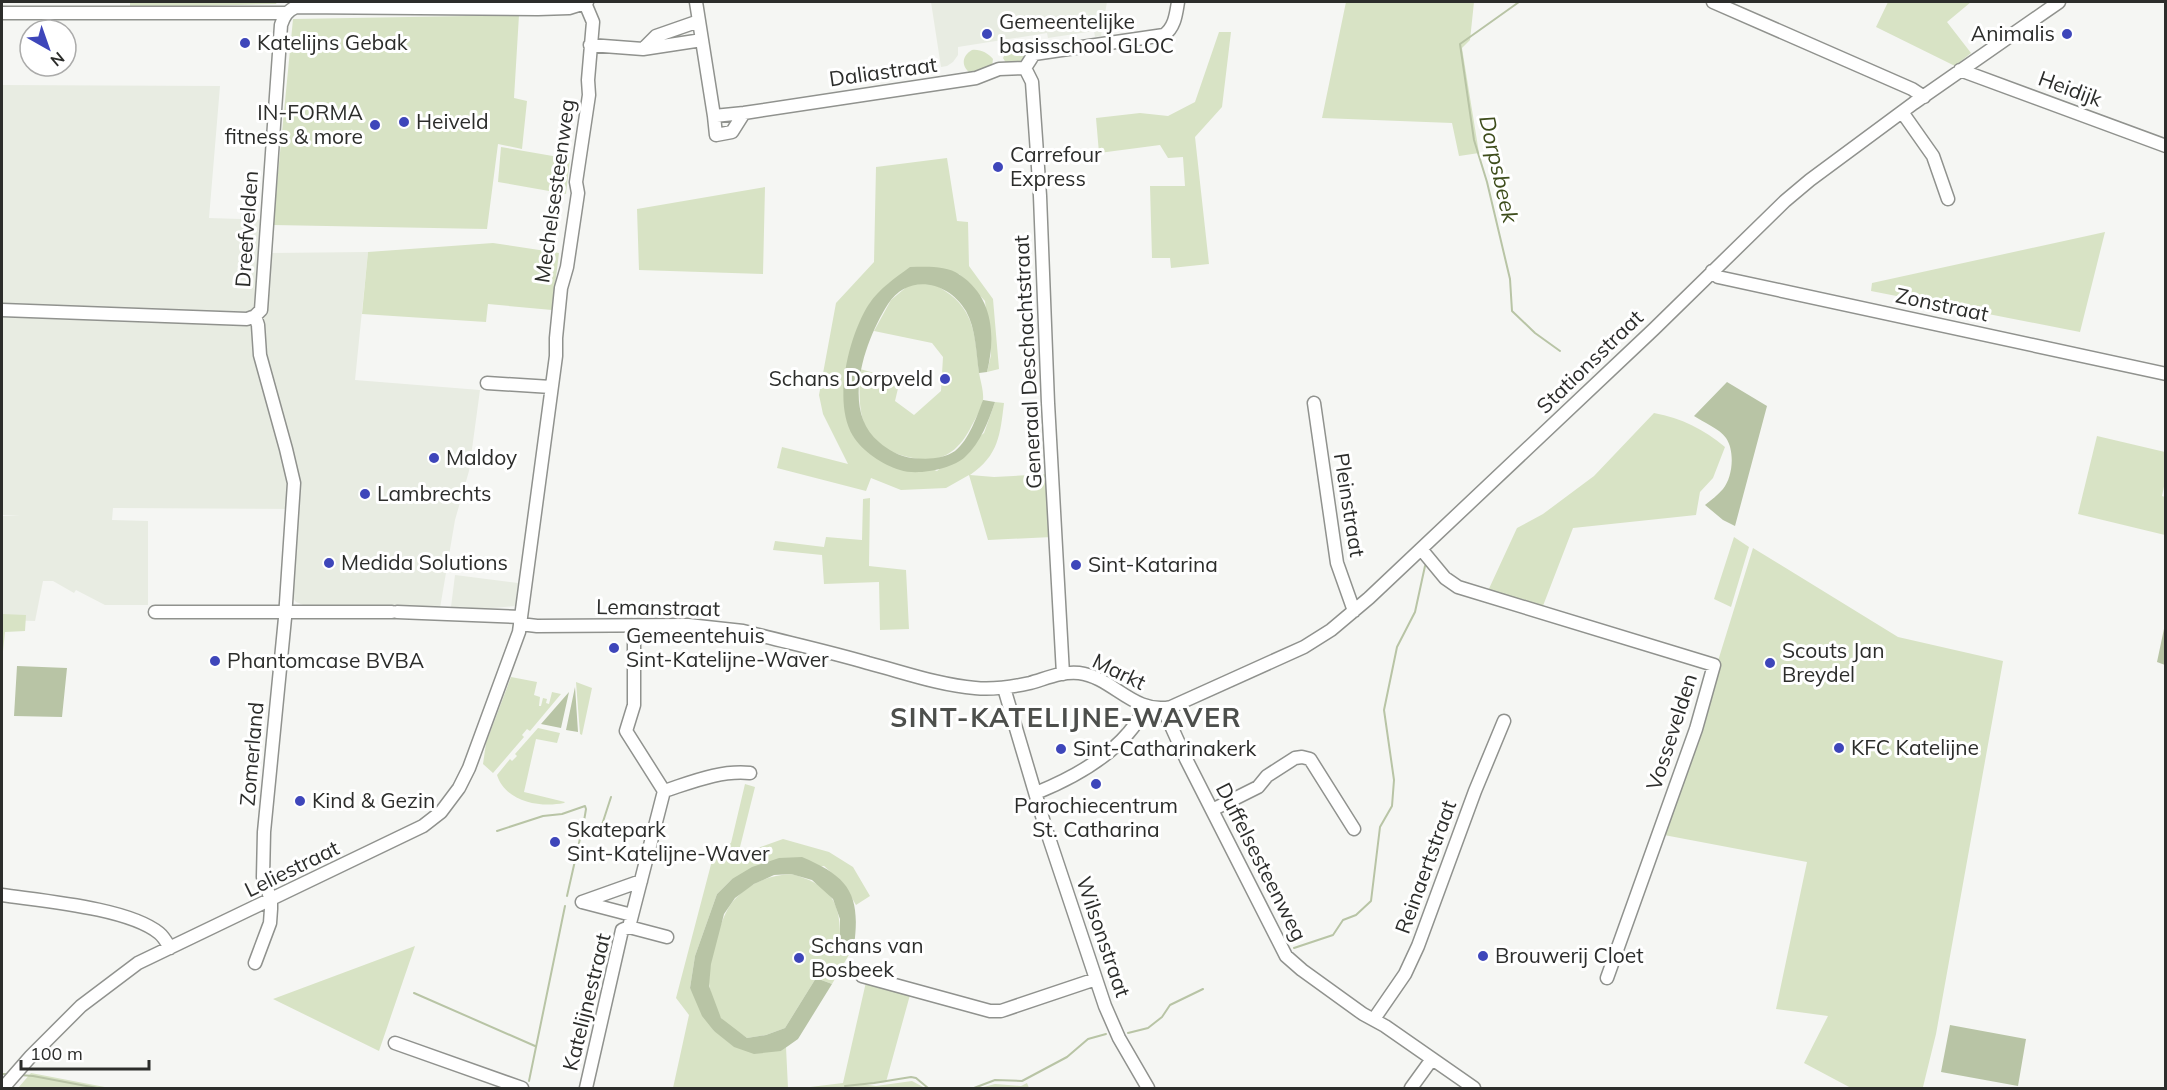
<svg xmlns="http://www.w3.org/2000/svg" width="2167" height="1090" viewBox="0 0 2167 1090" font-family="Mulish,sans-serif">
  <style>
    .built { fill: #e8ece2 }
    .green { fill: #d8e3c5 }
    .water { fill: #b8c4a5 }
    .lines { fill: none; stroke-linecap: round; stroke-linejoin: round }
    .stream { stroke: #b8c4a5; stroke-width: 2 }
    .minor-casing { stroke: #90928e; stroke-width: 15 }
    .minor { stroke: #fff; stroke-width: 12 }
    .poi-dot { fill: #3e46ba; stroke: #fff; stroke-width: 2 }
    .labels { text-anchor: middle; stroke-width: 6; stroke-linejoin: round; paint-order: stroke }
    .poi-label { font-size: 21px; fill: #2c2d2b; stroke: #fff; text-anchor: start }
    .street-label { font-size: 21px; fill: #2c2d2b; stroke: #fff }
    .water-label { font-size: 22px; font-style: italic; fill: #3e4d1c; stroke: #fff }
    .district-label { font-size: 27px; font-weight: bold; letter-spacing: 1.5px; fill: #4d4f4c; stroke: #fff }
  </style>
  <rect width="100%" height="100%" fill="#f5f6f3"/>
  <path class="built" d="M931,2h176l-6,34 -6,1 -1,-6 -46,7 -1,-5 -89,14v8l-5,7 -6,4 -6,1z
    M2,85l218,1 -11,132 63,2 -1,33 97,-1 -13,128 125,10 -11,81 -14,49 -15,88 -134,-2 -10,-4 -4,-5 -2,-11 9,-77 -181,-1h-5l-1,12 36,1v84h-43l-29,-15 -2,3 -21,-12h-10l-8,40 -33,-1v-104h18l-18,-1z
    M455,575l63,8 -3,23 -33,3 -31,-2z"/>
  <path class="green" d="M130,2h147l-1,2 -146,4z
    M1346,2h128l-4,38 -8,8 17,105 -20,3 -7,-33 -130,-5z
    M1888,2h83l-24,20 24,31 -16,13 -79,-39z
    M519,15l-5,83 13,3 -5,48 -24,-5 -11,85 -214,-4 20,-206z
    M1219,32h12l-9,75 -27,30 14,127 -38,4 -1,-10h-18l-2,-72h35l-2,-29 -15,1 -8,-13 -61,8 -3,-35 44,-5 28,3 27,-14z
    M1014,48l8,1 4,3 -3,10 -17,1 -3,-5 3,-6z
    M972,50c8,-1 16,3 21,9l-1,7 -20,8c-11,-6 -11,-18 0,-24z
    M501,147l69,12 -4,35 -68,-12z
    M947,158l10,63 11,1 1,44 24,33 6,70 -12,3 4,-17 -6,-54 -26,-27 -70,9 -19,20 -13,26 -4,107 84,35 47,-38 11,-31 9,1c-4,32 -5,52 -34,72l24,2 54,-3 4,63 -64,3 -19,-65 -23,13 -45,2 -30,-12 -5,13 -89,-23 5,-21 66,17 -25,-50 -4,-19 17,-92 38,-41 2,-95z
    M765,187l-2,87 -124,-4 -2,-61z
    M2105,232l-25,100 -209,-41 1,-8z
    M493,243l66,10 -7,57 -64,-6 -2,18 -124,-8 6,-62z
    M910,284c7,0 16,-1 23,0 4,1 9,5 12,7 31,20 30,48 34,81 1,8 5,19 4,28 -1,8 -7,18 -11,25 -18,37 -42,41 -80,27 -36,-15 -33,-51 -32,-83l40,11 -5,21 19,14 27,-24 2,-34 -11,-14 -58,-12 17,-31z
    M1654,413c28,5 49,16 71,34l-12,31 -13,14 -4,23 -123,13 -32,83 -54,-18 30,-65 26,-14 51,-38z
    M2097,436l68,16v30l-3,14 3,1v38l-87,-21z
    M870,498l-1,68 37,4 3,59 -29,1 -1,-48 -55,2 -2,-29 -49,-5 2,-9 49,6 2,-10 36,3 1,-41z
    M1734,537l15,10 -18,60 -17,-8z
    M1753,548l145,89 105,24 -67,373 -13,53 2,1h-74l-47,-25 24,-47 -52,-7 31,-147 -143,-27z
    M2,614l24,1 -1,16 -20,1 -3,29z
    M511,677l26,5 -3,13 6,2 -1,9h2l2,-8 4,1 -1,4 3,1 3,-12 9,2 -31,37 -3,-2 -5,6 2,2 -31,36 -10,-9 3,-21z
    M576,682l16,6 -10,47 -2,-1z
    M538,728l22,5 -3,10 -21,-4 -12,53 41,10 -1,1c-25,5 -59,-2 -67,-28l13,-16 2,2 5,-5 -2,-2z
    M745,784l10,3 -17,68 45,-16 46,13 24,15 17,29 -14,9 -13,-22 -19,-17 -92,13 -15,15 -22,62 -5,32 24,43 67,20 5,-4 2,41h-115l16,-73 -13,-17 38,-145 17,-10z
    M791,874c38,10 50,26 49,65l14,7 -22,38 -16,-6 -31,50 -19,7 -19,3c-8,-6 -20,-12 -26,-20 -4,-5 -12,-28 -12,-35 0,-22 11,-71 28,-86 15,-15 33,-22 54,-23z
    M415,946l-36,105 -106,-52z
    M866,982l44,13 -24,87 -25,2 15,2 36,-5 13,7h-123l41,-5z
    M31,1073l79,15h-92z
    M1027,1083l2,5h-49l15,-4 26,2z"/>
  <path class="water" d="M910,267c16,0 36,-2 50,8 33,22 36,61 27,97l-8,1c-3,-21 -3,-44 -13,-62 -18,-30 -58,-38 -78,-7 -23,36 -48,106 -9,138 9,8 20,14 32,16 15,1 31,2 44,-7 14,-11 22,-35 28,-51l12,2c-7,20 -14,40 -30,55 -13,12 -48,19 -65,13 -17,-5 -38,-19 -47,-34 -21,-34 -4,-101 16,-132 10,-15 26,-26 41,-37z
    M1727,382l40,24 -32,120 -12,-6 -18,-15c6,-5 13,-10 18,-16 10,-12 12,-38 3,-51 -6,-9 -23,-16 -32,-22z
    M2165,624v41l-8,-3z
    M17,666l50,2 -5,49 -48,-1z
    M575,687l3,45 -12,-2z
    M569,692l-8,36 -20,-4z
    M802,857c47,20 59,37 52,89l-14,-7v-20l-7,-20 -21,-19 -21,-6 -17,1 -20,9 -19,14 -11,16 -13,50 -2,22 12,32 26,20 19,-3 19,-7 31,-50 16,6 -34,55 -17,12 -27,3 -20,-7 -20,-16 -12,-15 -12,-28 5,-32 22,-62 15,-15 20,-12 27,-9z
    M1950,1025l76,14 -8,47 -77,-14z"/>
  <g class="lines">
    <path class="stream" d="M1519,2l-59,42 14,96 13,42 23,97 2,32 23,22 25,18
      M497,831l46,-15 19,-2 23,-8 1,3 -2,12 -17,75
      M599,834l12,-37
      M1294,948l39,-13 10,-15 13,-5 15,-14 9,-74 12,-21 2,-26 -10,-70 13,-63 18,-35 10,-46
      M414,993l121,53
      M1128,1033l20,-5 14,-11 8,-12 33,-16
      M2,1074h6
      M20,1075l13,1 64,12
      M529,1081l36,-175
      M845,1086l29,-3 37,-6 5,1 12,10
      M974,1088l21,-8 27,1 45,-24 21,-18 18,-5"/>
    <g class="minor-casing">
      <path id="minor" d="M696,2l18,114 30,-3 232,-35 23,-9 26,-1
        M1713,2l199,87 12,8
        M2,13h284
        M590,45l53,4 59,-9
        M643,49l13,-13 43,-15
        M1025,68l7,14 8,114 8,207 15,271
        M1025,68l9,-14 130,-19c11,-8 12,-21 14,-33
        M1960,70l206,76
        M1902,112l31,44 15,43
        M714,116l2,19 16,-3 12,-19
        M1712,271l6,6 448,97
        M2,310l245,9 8,-3 6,-6 20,-285c3,-9 6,-14 15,-18l242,2 31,-1 16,-5
        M487,383l64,4
        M1314,403l23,160 17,48
        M1421,549l24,29 13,9 256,78 -18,64 -89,249
        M155,612h237
        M397,612l124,5
        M520,624l17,2 151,-1 55,6c42,11 84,20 125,32 35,9 71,22 107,25 18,2 37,-1 55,-5 15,-4 32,-12 49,-10 34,4 54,42 92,34l133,-60 27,-17 38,-32 285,-269 131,-128 25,-21 104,-77 145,-101
        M634,627v78l-8,26 38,60c28,-9 56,-21 86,-18
        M1004,688l41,138 60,180 14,32 29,50
        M1163,708l23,51 100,197 16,14 61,44 22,12 89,62
        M1036,793c42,-17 90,-44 110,-87
        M1212,810l46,-23 9,-11 28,-18 7,-1 8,2 44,70
        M2,895c41,6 126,13 157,38 5,4 8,10 11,15
        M582,902l59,-21
        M582,902l50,13
        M629,927l38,10
        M255,963l15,-40 1,-14v-9l-8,-23 1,-45 21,-214 9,-135 -8,-34 -26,-94 -2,-30 -3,-9
        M862,976l128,35h11l95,-32
        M1374,1019l31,-45 13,-28 57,-155 29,-70
        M395,1043l127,45
        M3,1088l28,-32 50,-50 57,-43 285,-137 18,-14 18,-24 10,-20 50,-136 37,-276v-18l5,-50 6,-21 11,-74 -2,-11 13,-87 -1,-15 5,-58 -8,-19 2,-1
        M586,1088l36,-158 7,-3 35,-136
        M1411,1088l21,-29"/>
    </g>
    <use href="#minor" class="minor"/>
  </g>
  <g class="poi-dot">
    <circle cx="987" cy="34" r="6"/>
    <circle cx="2067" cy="34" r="6"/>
    <circle cx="245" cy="43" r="6"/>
    <circle cx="404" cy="122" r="6"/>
    <circle cx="375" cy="125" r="6"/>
    <circle cx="998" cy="167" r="6"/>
    <circle cx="945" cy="379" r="6"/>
    <circle cx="434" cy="458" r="6"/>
    <circle cx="365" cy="494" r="6"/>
    <circle cx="329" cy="563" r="6"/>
    <circle cx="1076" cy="565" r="6"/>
    <circle cx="614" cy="648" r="6"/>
    <circle cx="215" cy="661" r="6"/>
    <circle cx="1770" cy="663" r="6"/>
    <circle cx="1839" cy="748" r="6"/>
    <circle cx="1061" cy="749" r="6"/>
    <circle cx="1096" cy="784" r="6"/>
    <circle cx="300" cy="801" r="6"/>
    <circle cx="555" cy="842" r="6"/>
    <circle cx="1483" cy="956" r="6"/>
    <circle cx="799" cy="958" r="6"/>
  </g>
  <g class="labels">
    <g class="poi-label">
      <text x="999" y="29">Gemeentelijke<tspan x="999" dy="24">basisschool GLOC</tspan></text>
      <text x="2055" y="41" text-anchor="end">Animalis</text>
      <text x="257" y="50">Katelijns Gebak</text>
      <text x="363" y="120" text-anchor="end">IN-FORMA<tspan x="363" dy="24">fitness &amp; more</tspan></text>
      <text x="416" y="129">Heiveld</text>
      <text x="1010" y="162">Carrefour<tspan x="1010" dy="24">Express</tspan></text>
      <text x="933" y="386" text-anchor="end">Schans Dorpveld</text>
      <text x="446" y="465">Maldoy</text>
      <text x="377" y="501">Lambrechts</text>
      <text x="341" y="570">Medida Solutions</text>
      <text x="1088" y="572">Sint-Katarina</text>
      <text x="626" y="643">Gemeentehuis<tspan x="626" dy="24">Sint-Katelijne-Waver</tspan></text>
      <text x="1782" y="658">Scouts Jan<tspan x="1782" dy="24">Breydel</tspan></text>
      <text x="227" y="668">Phantomcase BVBA</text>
      <text x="1851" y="755">KFC Katelijne</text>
      <text x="1073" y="756">Sint-Catharinakerk</text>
      <text x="312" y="808">Kind &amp; Gezin</text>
      <text x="1096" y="813" text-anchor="middle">Parochiecentrum<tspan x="1096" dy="24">St. Catharina</tspan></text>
      <text x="567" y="837">Skatepark<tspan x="567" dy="24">Sint-Katelijne-Waver</tspan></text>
      <text x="811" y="953">Schans van<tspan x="811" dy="24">Bosbeek</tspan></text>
      <text x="1495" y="963">Brouwerij Cloet</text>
    </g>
    <g class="street-label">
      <text transform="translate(883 72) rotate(-8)" y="7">Daliastraat</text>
      <text transform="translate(2070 89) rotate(20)" y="7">Heidijk</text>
      <text transform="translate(555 191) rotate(-82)" y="7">Mechelsesteenweg</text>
      <text transform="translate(247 229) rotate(-86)" y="7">Dreefvelden</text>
      <text transform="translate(1942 305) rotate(12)" y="7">Zonstraat</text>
      <text transform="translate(1028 362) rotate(-93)" y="7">Generaal Deschachtstraat</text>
      <text transform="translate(1590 362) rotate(-44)" y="7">Stationsstraat</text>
      <text transform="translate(1349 505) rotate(81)" y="7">Pleinstraat</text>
      <text transform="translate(658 608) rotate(1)" y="7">Lemanstraat</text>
      <text transform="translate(1119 672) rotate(26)" y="7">Markt</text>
      <text transform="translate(1672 732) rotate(-72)" y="7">Vossevelden</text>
      <text transform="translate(252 754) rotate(-85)" y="7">Zomerland</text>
      <text transform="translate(1261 862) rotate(63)" y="7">Duffelsesteenweg</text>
      <text transform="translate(1426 867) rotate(-70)" y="7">Reinaertstraat</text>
      <text transform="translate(292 869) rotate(-26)" y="7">Leliestraat</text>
      <text transform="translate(1103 937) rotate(71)" y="7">Wilsonstraat</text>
      <text transform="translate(587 1002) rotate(-76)" y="7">Katelijnestraat</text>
    </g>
    <g class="water-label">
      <text transform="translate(1499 169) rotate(77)" y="8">Dorpsbeek</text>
    </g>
    <g class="district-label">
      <text x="1066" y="727">SINT-KATELIJNE-WAVER</text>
    </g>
  </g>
  <rect width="2167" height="1090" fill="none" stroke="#2c2d2b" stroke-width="6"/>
  <g transform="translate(48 48) rotate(140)"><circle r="28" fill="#ffffff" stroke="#ababaa" stroke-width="1.5"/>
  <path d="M0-4.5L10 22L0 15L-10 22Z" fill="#3e46ba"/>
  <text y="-9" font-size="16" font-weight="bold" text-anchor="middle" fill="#2c2d2b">N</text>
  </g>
  <path d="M21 1060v9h128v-9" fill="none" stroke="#2c2d2b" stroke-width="3"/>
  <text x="30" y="1060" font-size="18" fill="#2c2d2b" stroke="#ffffff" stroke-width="4.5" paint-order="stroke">100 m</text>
</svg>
